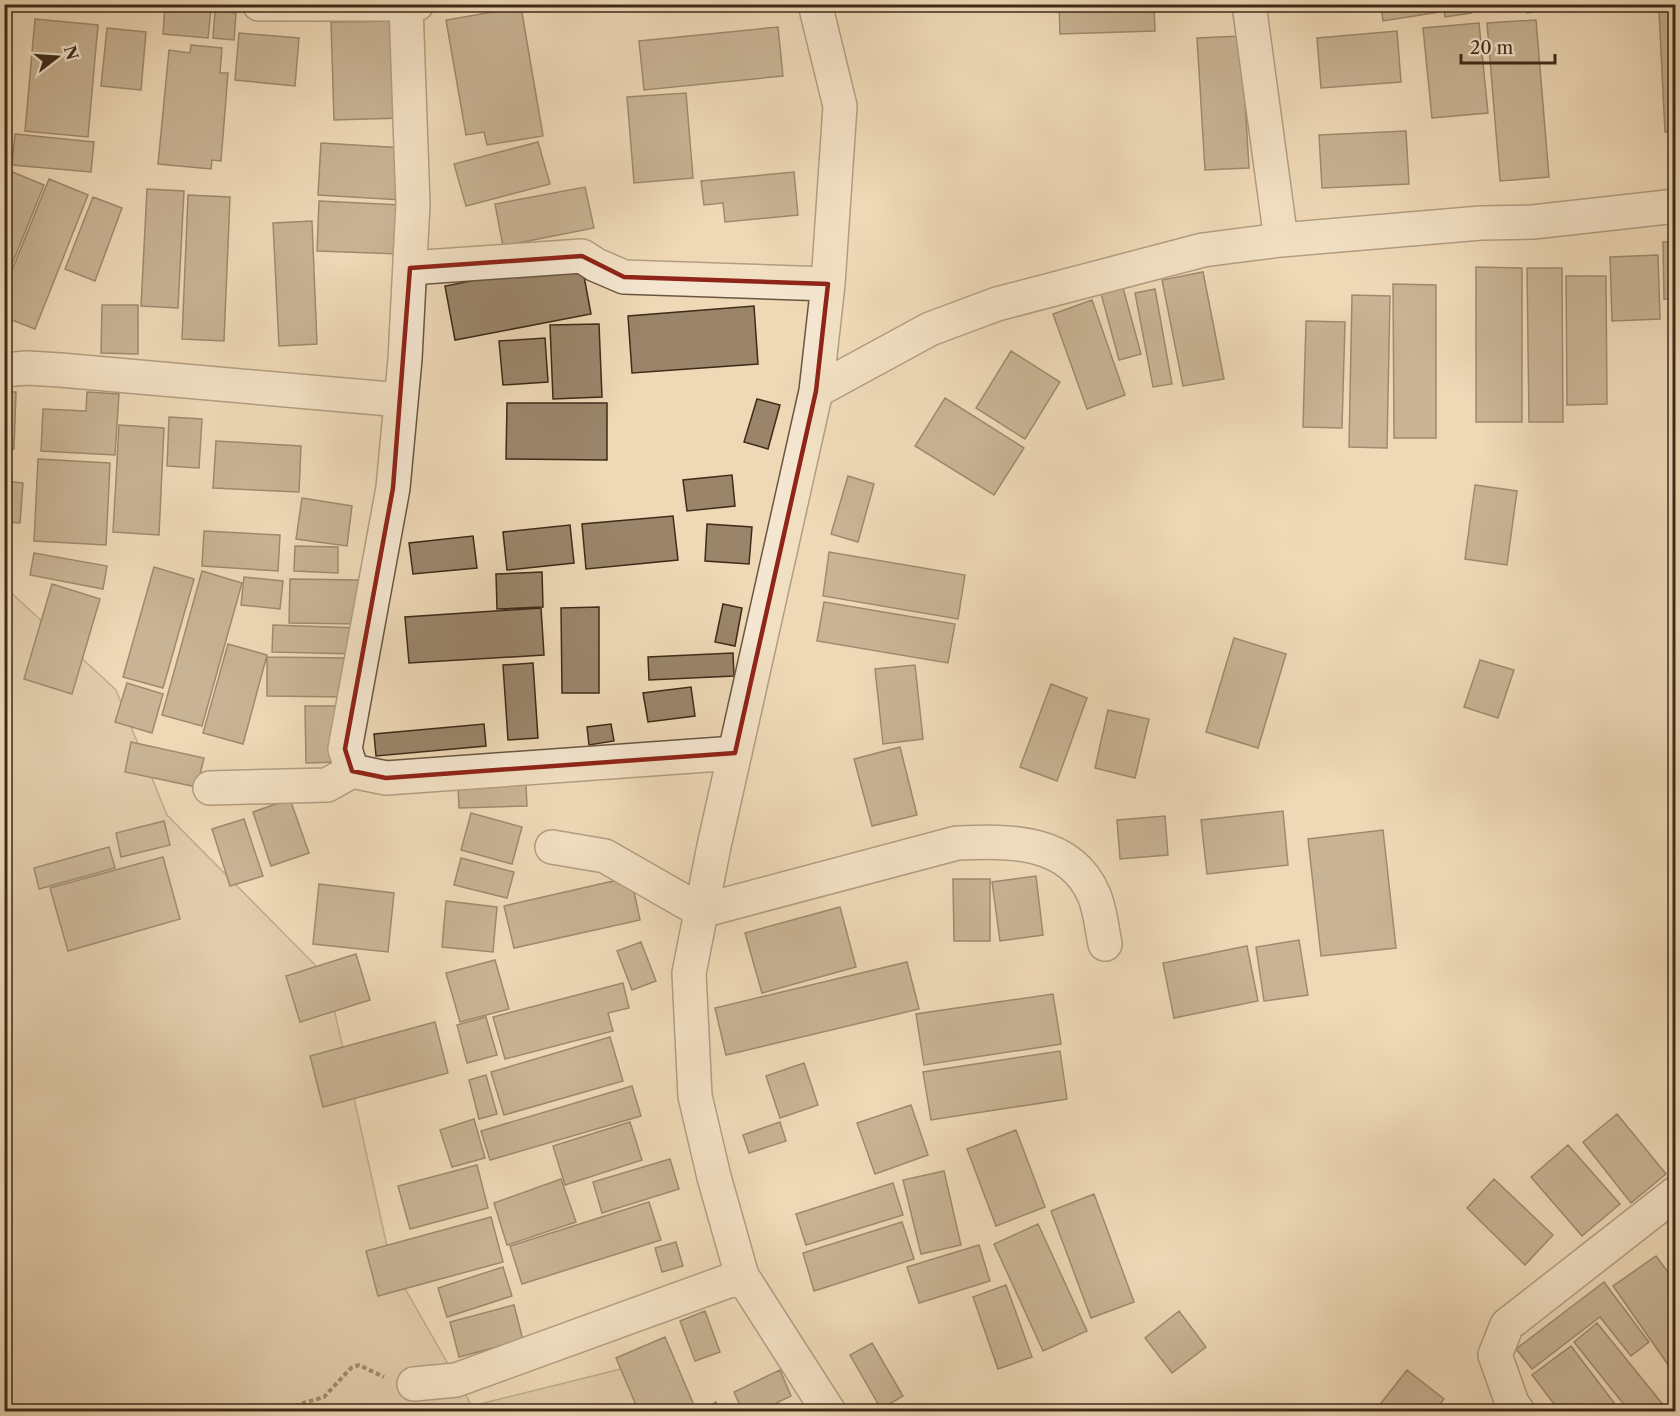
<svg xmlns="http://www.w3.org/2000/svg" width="1680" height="1416" viewBox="0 0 1680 1416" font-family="'Libre Caslon Text',serif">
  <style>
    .green { fill: #d0bb9b; stroke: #87735a; stroke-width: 1.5 }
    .building { fill: #9a856a; stroke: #3e2b18; stroke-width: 1.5 }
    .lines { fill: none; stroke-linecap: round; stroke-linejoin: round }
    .minor-casing { stroke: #6a5640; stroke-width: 36 }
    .path { stroke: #3e2b18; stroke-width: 4; stroke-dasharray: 4.5 3; stroke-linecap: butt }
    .minor { stroke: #f4e6d0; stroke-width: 33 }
    .marked { fill: none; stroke: #8f2418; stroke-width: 4.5; stroke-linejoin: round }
  </style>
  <rect width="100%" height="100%" fill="#eed8b6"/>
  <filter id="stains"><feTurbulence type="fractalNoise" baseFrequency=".00333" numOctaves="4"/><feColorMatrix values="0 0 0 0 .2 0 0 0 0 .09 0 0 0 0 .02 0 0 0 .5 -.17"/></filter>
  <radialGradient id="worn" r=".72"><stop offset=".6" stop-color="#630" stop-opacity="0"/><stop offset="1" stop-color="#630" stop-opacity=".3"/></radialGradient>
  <path class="green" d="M4,586l112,104 51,125 160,162 64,287 81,142 169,-42 21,47h-657z"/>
  <path class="building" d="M165,4l46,4 -3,30 -45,-4z
    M1059,4h95l1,27 -95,3z
    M1381,4h57l1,8 -56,9z
    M1443,4h27l1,9 -26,4z
    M1525,4h55l-53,9z
    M521,7l22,129 -56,9 -3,-13 -18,3 -20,-115z
    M1676,10v122h-11l-6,-121z
    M215,11l21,2 -2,27 -21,-2z
    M35,19l63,6 -10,112 -63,-6z
    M1536,20l13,157 -49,4 -13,-158z
    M398,21l3,97 -67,2 -3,-98z
    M1479,23l9,90 -56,5 -9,-90z
    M778,27l5,49 -139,14 -5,-49z
    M107,28l39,4 -5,58 -40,-4z
    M1397,31l4,51 -80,6 -4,-50z
    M239,33l60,5 -4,48 -60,-6z
    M1241,36l8,132 -44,2 -8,-132z
    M191,45l31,3 -2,25h8l-7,88 -9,-1 -1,9 -53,-5 11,-114 21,3z
    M4,67l8,1 -8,79z
    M686,93l7,85 -59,5 -7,-86z
    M1406,131l3,53 -87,4 -3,-53z
    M15,134l79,8 -3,30 -79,-7z
    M538,142l12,42 -84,22 -12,-42z
    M321,143l84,5 -3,52 -84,-5z
    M5,169l39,16 -40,99v-114z
    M794,172l4,43 -73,7 -2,-19 -19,2 -3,-24z
    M49,179l39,16 -53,134 -31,-12v-27z
    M585,187l9,41 -91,18 -8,-42z
    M147,189l37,2 -6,117 -37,-2z
    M188,195l42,2 -6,144 -42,-2z
    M93,197l29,11 -27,73 -30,-12z
    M319,201l83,4 -2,49 -83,-3z
    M312,221l5,123 -38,2 -6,-123z
    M1663,242h13v57h-12z
    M1658,255l2,64 -48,2 -2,-64z
    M581,260l10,54 -136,26 -10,-54z
    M1476,267l46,1v154h-46z
    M1527,268h35l1,154h-34z
    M1203,272l21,107 -41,7 -21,-106z
    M1566,276h40l1,128 -40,1z
    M1122,284l19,70 -22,6 -19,-70z
    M1393,284l43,1v153h-42z
    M1155,289l17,95 -19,3 -18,-94z
    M1352,295l38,1 -3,152 -38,-1z
    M1092,300l33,95 -38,14 -34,-95z
    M102,305h36v49l-37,-1z
    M754,306l4,58 -126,9 -4,-57z
    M1306,321l39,1 -3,106 -39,-1z
    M599,324l3,73 -49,2 -3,-74z
    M545,338l3,44 -45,3 -4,-44z
    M1011,351l49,31 -35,57 -49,-31z
    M4,392h12l-2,57 -10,-1z
    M87,392l32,2 -4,61 -74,-4 2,-42 43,2z
    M945,398l79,50 -30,47 -79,-49z
    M757,399l23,6 -12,44 -24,-7z
    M507,403h100v57l-101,-1z
    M169,417l33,2 -3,49 -32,-2z
    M119,425l45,3 -5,107 -46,-3z
    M216,441l85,5 -2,46 -86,-4z
    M38,459l72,4 -4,82 -72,-4z
    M732,475l3,31 -48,5 -4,-31z
    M848,476l26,8 -16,58 -27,-8z
    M4,481l19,2 -3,40 -16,-1z
    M1475,485l42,6 -10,74 -42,-6z
    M302,498l50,8 -5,40 -51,-7z
    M673,516l5,44 -92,9 -4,-45z
    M707,524l45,3 -3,37 -44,-3z
    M570,525l4,38 -67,7 -4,-38z
    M204,531l76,4 -2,36 -76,-5z
    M473,536l4,32 -64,6 -4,-31z
    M295,546l43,1v26l-44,-2z
    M829,552l136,23 -7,44 -135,-23z
    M34,553l73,13 -4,23 -73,-14z
    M154,567l40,12 -31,109 -40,-11z
    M202,571l40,12 -40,143 -40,-11z
    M542,572l1,35 -46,2 -1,-35z
    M244,577l39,4 -3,28 -39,-4z
    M290,579l71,1 -1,44 -71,-1z
    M52,584l48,15 -28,95 -48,-15z
    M824,602l131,22 -7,39 -131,-22z
    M723,604l19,4 -7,38 -20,-4z
    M599,607v86h-37l-1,-85z
    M541,608l3,47 -135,8 -4,-46z
    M273,625l87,3 -1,26 -87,-2z
    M1234,638l52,16 -28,94 -52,-16z
    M228,644l39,11 -24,89 -40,-11z
    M733,653l1,23 -85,4 -1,-23z
    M267,657l80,1v39l-80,-1z
    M1480,660l34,10 -16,48 -34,-11z
    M533,663l5,75 -30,2 -5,-75z
    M915,665l8,74 -40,5 -8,-75z
    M127,683l36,11 -11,39 -37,-11z
    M1051,684l36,14 -30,83 -37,-14z
    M691,687l4,29 -47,6 -5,-29z
    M305,706h34l2,56 -35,1z
    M1108,710l41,9 -14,59 -40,-10z
    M484,724l2,22 -110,10 -2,-22z
    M611,724l3,17 -25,4 -2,-18z
    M131,742l73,16 -7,29 -72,-15z
    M900,747l17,68 -45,11 -18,-67z
    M526,784l1,22 -68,2 -1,-22z
    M290,799l19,54 -38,13 -18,-54z
    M1283,811l5,54 -81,9 -6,-54z
    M471,813l51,14 -10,37 -51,-14z
    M1165,816l3,39 -48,4 -3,-39z
    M244,819l19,57 -33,10 -18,-57z
    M164,821l6,24 -49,12 -5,-24z
    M1383,830l13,118 -75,8 -13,-117z
    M109,847l6,21 -76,21 -5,-21z
    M163,857l17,62 -112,32 -18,-63z
    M461,858l53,14 -7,26 -53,-13z
    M1036,876l7,59 -43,6 -8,-59z
    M631,877l9,43 -126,28 -10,-42z
    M953,879h37v62h-36z
    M319,884l75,9 -6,59 -75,-8z
    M446,901l51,6 -4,45 -51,-5z
    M840,907l16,60 -94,26 -17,-60z
    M1299,940l9,55 -44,6 -8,-54z
    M641,942l15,39 -24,9 -15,-39z
    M1247,946l11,55 -84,17 -11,-55z
    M356,954l14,46 -70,22 -14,-46z
    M495,960l14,49 -49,13 -14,-49z
    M907,962l12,47 -193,46 -11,-47z
    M623,983l6,25 -21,5 5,18 -108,28 -12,-42z
    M1053,994l8,50 -137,21 -8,-51z
    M486,1017l11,38 -30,8 -10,-38z
    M435,1022l13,51 -125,34 -13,-51z
    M610,1037l13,44 -119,34 -13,-43z
    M1060,1051l7,48 -136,21 -8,-48z
    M804,1063l14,42 -38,13 -14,-42z
    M486,1075l11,39 -18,5 -10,-39z
    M632,1086l9,30 -151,44 -9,-29z
    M911,1105l17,50 -53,19 -18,-51z
    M1617,1114l49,60 -35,29 -48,-61z
    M474,1119l11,39 -33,9 -12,-37z
    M630,1122l12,38 -77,25 -12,-39z
    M780,1122l6,19 -37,12 -6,-18z
    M1016,1130l29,77 -49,19 -29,-77z
    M1568,1145l52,59 -38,32 -51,-59z
    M670,1159l9,30 -77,24 -9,-31z
    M477,1165l11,43 -78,21 -12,-43z
    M944,1171l17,74 -40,9 -18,-74z
    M561,1179l15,43 -69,23 -13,-42z
    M1494,1179l59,56 -28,30 -58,-57z
    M893,1183l10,32 -97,30 -10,-31z
    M1094,1194l40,108 -43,16 -40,-107z
    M649,1202l12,38 -139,44 -12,-38z
    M491,1217l12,45 -125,34 -12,-45z
    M902,1222l12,37 -100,32 -11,-38z
    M1038,1224l49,107 -44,20 -49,-107z
    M676,1242l7,24 -21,6 -7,-24z
    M979,1245l11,36 -71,22 -12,-36z
    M1656,1256l20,27v93l-63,-90z
    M503,1267l9,29 -65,21 -9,-29z
    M1604,1282l45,60 -18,14 -31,-39 -68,52 -16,-20z
    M1006,1285l26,72 -34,12 -25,-72z
    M514,1305l9,35 -64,17 -9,-35z
    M705,1311l15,41 -25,9 -15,-40z
    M1179,1311l27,36 -34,26 -27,-35z
    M1597,1323l72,89h-39l-56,-70z
    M665,1337l31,73 -4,2h-53l-23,-54z
    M872,1343l31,53 -22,13 -31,-54z
    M1571,1346l50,66h-61l-28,-37z
    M780,1370l11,26 -33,16h-15l-9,-20z
    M1407,1370l37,29 -10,13h-60z
    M716,1402l5,10h-23z"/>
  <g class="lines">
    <g class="minor-casing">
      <path id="minor" d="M259,4h158
        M815,4l25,102 -12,178 -12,107 -102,455 -25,127 6,123 19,81 28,99 87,136
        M1249,4l32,236
        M406,6l7,198 -8,155 -12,129 -48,261 7,22 34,7 349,-25
        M410,268l172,-12 14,9 28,12 204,7
        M4,370l23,-2 33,2 341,30
        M816,391l114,-62 67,-25 206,-54 78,-10 200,-17 52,-1 143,-16
        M210,788l117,-3 25,-14
        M552,847l53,9 96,55 256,-68c52,-2 113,-4 137,52 6,14 8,34 11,49
        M414,1384l42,-4 286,-104
        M1518,1412l-6,-9 -17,-48 12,-30 169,-132"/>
    </g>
    <path class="path" d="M273,1412l51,-15 27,-29 8,-3 25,12"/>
    <use href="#minor" class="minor"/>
  </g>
  <path d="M0 0H1680V1416H0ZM582,256l42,21 204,7 -12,107 -81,362 -349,25 -34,-7 -7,-22 48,-261 17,-220z" fill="#eed8b6" fill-opacity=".55" fill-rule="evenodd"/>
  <path class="marked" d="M582,256l42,21 204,7 -12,107 -81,362 -349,25 -34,-7 -7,-22 48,-261 17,-220z"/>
  <rect width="1680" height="1416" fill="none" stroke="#eed8b6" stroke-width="24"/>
  <rect x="6" y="6" width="1668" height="1404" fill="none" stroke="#3e2b18" stroke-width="3"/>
  <rect x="12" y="12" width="1656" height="1392" fill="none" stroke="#3e2b18" stroke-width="1.5"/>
  <g transform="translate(57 57) rotate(73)" stroke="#f4e6d0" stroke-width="4.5" paint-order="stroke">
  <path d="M0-4.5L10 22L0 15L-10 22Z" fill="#3e2b18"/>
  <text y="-9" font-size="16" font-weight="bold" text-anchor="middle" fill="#3e2b18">N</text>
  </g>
  <path d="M1461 54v9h94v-9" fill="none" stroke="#3e2b18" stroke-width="3"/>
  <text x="1470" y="54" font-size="18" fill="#3e2b18" stroke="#f4e6d0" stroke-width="4.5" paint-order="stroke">20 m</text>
  <rect width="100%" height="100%" filter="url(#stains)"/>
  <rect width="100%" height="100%" fill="url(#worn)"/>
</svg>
